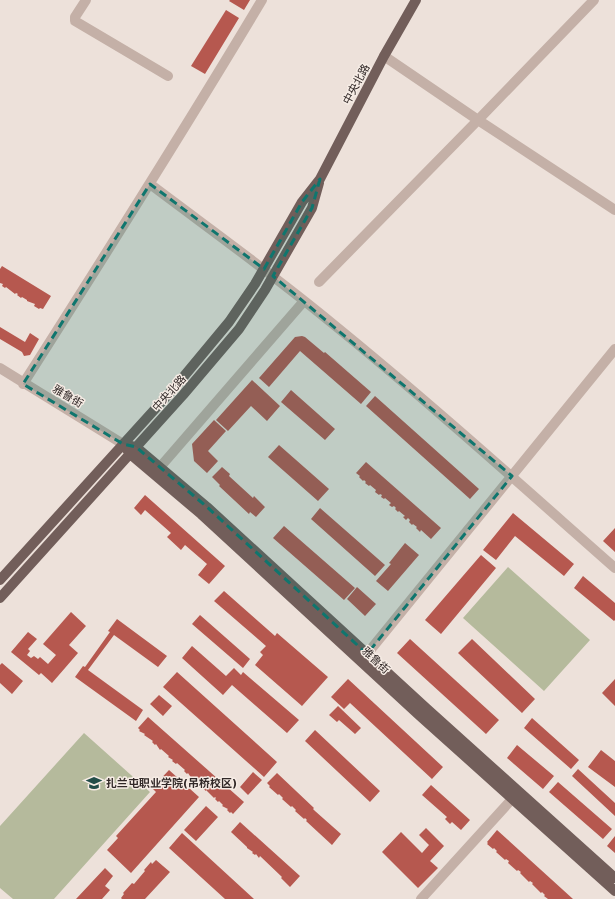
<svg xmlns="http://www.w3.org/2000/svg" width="615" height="899" viewBox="0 0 615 899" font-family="'DejaVu Sans','Noto Sans SC',sans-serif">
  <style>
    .green { fill: #b5ba9c }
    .building { fill: #b6584f }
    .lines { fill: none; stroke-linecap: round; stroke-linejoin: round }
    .minor { stroke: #c4b0a7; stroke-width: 10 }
    .major { stroke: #725e5a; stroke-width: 10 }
    .marked { fill: #0f766e; fill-opacity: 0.2; stroke: #0f766e; stroke-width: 3; stroke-dasharray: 8 5; stroke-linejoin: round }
    .labels { text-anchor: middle; stroke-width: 3; stroke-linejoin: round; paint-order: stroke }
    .street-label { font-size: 11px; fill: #312827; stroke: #f6ece5 }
    .poi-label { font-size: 11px; font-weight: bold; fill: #312827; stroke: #f6ece5; text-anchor: start }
  </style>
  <rect width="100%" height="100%" fill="#ede1da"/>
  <path class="green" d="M508,567l82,73 -46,51 -81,-73z
    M84,733l66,59 -96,107h-41l-13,-11v-62z"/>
  <path class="building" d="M230,0h20l-6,10 -15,-9z
    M226,10l13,8 -34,56 -14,-8z
    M2,266l49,30 -8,13 -3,-1 -1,1 -5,-3 1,-2 -8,-3v-1l-5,-3 -1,1 -4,-3 1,-1 -2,-1 -1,1 -9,-7 -1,1 -3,-2 1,-2 -3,-1v-14z
    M0,327l25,15 5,-9 9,6 -9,16 -6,1 -2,-4 -22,-13z
    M302,336l3,1 19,16 1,-1 46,40 -10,12 -61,-53 -31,36 -10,-9 36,-41z
    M252,380l28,26 -13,15 -16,-15 -23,25 -12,-11z
    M291,390l44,39 -10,11 -44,-38z
    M375,396l104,93 -9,10 -104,-93z
    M214,420l12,11 -18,20 10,10 -11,12 -13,-12 -2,-17z
    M279,445l50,44 -11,12 -50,-44z
    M366,462l75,66 -10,11 -10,-9 -1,2 -4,-4 1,-1 -4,-3 -1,1 -3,-3 1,-2 -2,-2 -2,2 -3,-3 2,-1 -6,-5 -1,1 -3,-3 1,-1 -2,-2 -2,1 -3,-2 2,-2 -6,-5 -1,1 -3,-2 1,-2 -2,-1 -1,1 -4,-3 1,-2 -6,-5 -1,1 -4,-3 1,-1 -2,-2 -1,1 -4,-4 1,-1 -4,-3z
    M222,467l8,7 -1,2 24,22 1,-2 11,11 -9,10 -6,-5 -1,2 -30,-28 1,-1 -8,-8z
    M145,495l80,71 -16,18 -11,-9 9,-11 -22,-19 -4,5 -14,-13 4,-4 -26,-23 -4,5 -7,-7z
    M320,508l65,57 -10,11 -64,-57z
    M513,513l61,51 -10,12 -49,-40 -19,24 -13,-10z
    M284,526l71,62 -11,12 -71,-62z
    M615,528v24l-12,-11z
    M405,543l14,12 -31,36 -12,-10 15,-17 -2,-1z
    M481,555l15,13 -55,66 -16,-14z
    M583,576l32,27v17l-1,1 -40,-33z
    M357,587l19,17 -11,12 -18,-17z
    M224,591l51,45 2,-3 51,44 -26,29 -47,-41 8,-10 -3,-3 6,-6 -52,-45z
    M71,612l15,14 -17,19 9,8 -26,30 -11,-10 -2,2 -28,-23 17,-20 9,7 -9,10 2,2 -3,4 4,3 3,-2 4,3 2,-2 8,7 8,-9 -13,-11z
    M200,615l50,44 -7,9 -51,-44z
    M117,619l50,37 -9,11 -44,-32 -26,35 55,40 -7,11 -61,-44 8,-11 2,1 25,-35 -2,-1z
    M410,639l89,81 -13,14 -89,-81z
    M472,639l63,60 -13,14 -64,-60z
    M192,646l34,30 8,-8 7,7 2,-3 56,48 -12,13 -55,-48 -9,10 -41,-37z
    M2,663l21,18 -11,13 -12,-11v-18z
    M177,672l100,90 -13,15 -101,-90z
    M348,679l95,88 -11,12 -82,-76 -6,6 -13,-12z
    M615,679v27l-13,-13z
    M159,695l13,11 -9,10 -13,-12z
    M338,706l23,22 -6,6 -16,-14 -2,2 -8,-7z
    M148,717l96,85 -11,12 -2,-2 -1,1 -3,-3 1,-1 -6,-3 1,-1 -4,-4 -1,1 -3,-3 1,-1 -1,-1 -1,1 -8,-8v1l-4,-3 1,-1 -2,-2 -1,1 -7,-8 -1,1 -4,-6 -1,1 -3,-3 1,-1 -8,-7 -1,1 -4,-3 1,-1 -5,-3 1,-1 -8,-7 -1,1 -4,-6 -1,1 -3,-3 1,-1 -9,-6 1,-1 -6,-3 1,-1 -2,-2z
    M532,718l47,42 -8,9 -47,-41z
    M315,730l65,61 -10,11 -65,-61z
    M517,745l37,31 -11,13 -36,-31z
    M601,750l14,11v26l-27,-20z
    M578,769l37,34v13l-43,-40z
    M169,770l30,27 -68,76 -24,-23 11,-12 -2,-2 40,-44 -4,-4z
    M253,772l9,8 -14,15 -8,-8z
    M277,773l37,35 -1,1 2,2 26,23 -9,11 -26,-24 1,-1 -2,-2 -1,1 -9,-8 1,-1 -4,-4 -1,1 -9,-8 1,-1 -4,-4 -1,1 -9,-8 1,-1 -3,-3z
    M558,782l54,47 -9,10 -54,-47z
    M431,785l39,35 -9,10 -9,-8 -2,2 -5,-5 2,-2 -25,-22z
    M206,806l12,11 -22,24 -12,-11z
    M240,822l60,54 -10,11 -9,-9 1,-1 -22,-21 -1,2 -3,-4 -1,1 -3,-2 1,-1 -6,-4v-1l-16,-15z
    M426,828l18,18 -14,15 8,7 -20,20 -36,-36 19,-20 21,21 7,-8 -10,-10z
    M497,830l76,69h-25l-4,-3 1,-1 -3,-3 -1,1 -9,-9 1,-1 -3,-2 -1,1 -9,-9 1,-1 -3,-2 -1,1 -9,-8 1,-2 -3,-2 -1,1 -9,-8 1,-1 -3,-3 -1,1 -6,-5 1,-1 -1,-1z
    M182,833l72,66h-29l-56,-51z
    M615,836v17l-8,-7z
    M156,860l14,12 -25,27h-23l-1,-1 3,-4 -1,-1 9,-10 2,1 11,-13 -1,-1 7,-8 1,2z
    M105,868l8,8 -8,10 5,4 -8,9h-26z"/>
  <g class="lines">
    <path class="minor" d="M86,0l-11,17v4l93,55
      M384,56l94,64 137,90
      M150,184c61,46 124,91 183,140 96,78 189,162 282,244
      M319,282l159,-162 116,-120
      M0,368l123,76
      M23,384c81,-127 162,-255 239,-384
      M161,466l143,-165
      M367,654l248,-305
      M421,899l91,-100"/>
    <path class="major" d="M123,444l7,10 71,60 218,201 196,176
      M123,444l13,3 71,60 219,201 189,170
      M0,580l175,-193 54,-65 26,-38 47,-82 18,-23 64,-123 32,-56
      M0,598l183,-203 56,-66 26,-39 47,-82 7,-25"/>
  </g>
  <path class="marked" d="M320,179l-8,29 -39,68 239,200 -145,178 -160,-147 -71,-60 -13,-3 -100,-60 127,-200 114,85 38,-67z"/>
  <defs>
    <g id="school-bare" transform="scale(1.2)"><path d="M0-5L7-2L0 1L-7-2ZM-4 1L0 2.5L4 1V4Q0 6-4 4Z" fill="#224d49" stroke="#f6ece5" stroke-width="2.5" paint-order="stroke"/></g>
  </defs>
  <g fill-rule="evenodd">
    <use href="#school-bare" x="94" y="783"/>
  </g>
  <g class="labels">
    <g class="street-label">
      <text transform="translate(356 84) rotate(-62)" y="4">中央北路</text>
      <text transform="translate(169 393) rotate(-48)" y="4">中央北路</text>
      <text transform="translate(68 396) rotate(31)" y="4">雅鲁街</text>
      <text transform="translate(376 660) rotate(43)" y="4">雅鲁街</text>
    </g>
    <g class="poi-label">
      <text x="106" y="787">扎兰屯职业学院(吊桥校区)</text>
    </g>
  </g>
</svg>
